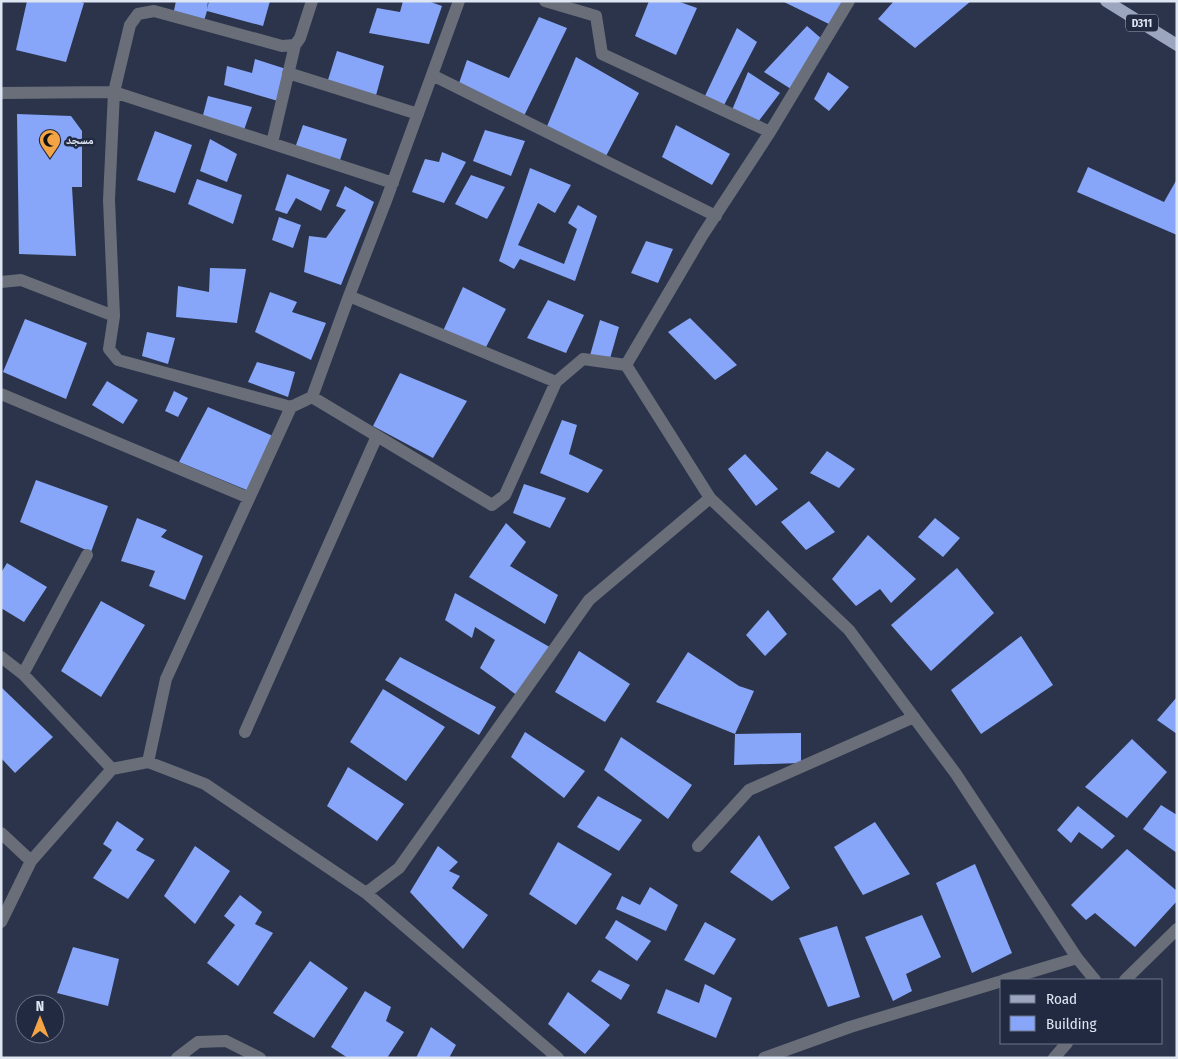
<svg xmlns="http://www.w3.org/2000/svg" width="1178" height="1059" viewBox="0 0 1178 1059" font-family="'Fira Sans Condensed','Noto Naskh Arabic',sans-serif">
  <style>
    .building { fill: #87a6f9 }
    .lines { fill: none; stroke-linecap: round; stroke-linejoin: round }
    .minor { stroke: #696e79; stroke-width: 12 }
    .major { stroke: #9ca6be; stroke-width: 12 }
    .labels { text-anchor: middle; stroke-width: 5; stroke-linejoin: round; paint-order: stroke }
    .shield { fill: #212a40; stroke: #a5adbd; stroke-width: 1 }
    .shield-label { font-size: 11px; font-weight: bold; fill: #dee5f3 }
    .poi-label { font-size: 12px; font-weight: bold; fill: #dee5f3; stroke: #212a40; text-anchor: start }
  </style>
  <rect width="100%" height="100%" fill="#2b344b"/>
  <path class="building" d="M27,1h51l6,2 -18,59 -50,-12z
    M176,1h32l-1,8 2,-8h61l-7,25 -56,-15 -4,13 -30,-9z
    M403,1h25l14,5 -13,38 -60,-11 8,-25 23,4z
    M649,1h28l20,7 -21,47 -41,-19z
    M782,1h65l-16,24z
    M894,1h77l-56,47 -37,-29z
    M539,17l28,11 -44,90 -65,-32 9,-26 42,18z
    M807,26l16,14 -32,49 -27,-17z
    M737,28l20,14 -34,65 -19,-9z
    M337,51l47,15 -9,33 -48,-16z
    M576,57l63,36 -34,65 -60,-27z
    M255,59l31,10 -8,32 -54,-16 3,-19 25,7z
    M748,72l32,21 -22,29 -26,-12z
    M828,72l21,15 -20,24 -15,-12z
    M208,96l44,11 -8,23 -42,-11z
    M17,114l54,2 11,15v56h-10l4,69 -57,-2z
    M303,125l44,14 -8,24 -44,-15z
    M676,125l54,29 -18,31 -50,-28z
    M485,130l40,11 -14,35 -38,-15z
    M155,131l37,14 -17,48 -38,-13z
    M210,139l27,15 -10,28 -27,-11z
    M442,152l24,10 -22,41 -32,-11 13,-33 14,3z
    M1088,167l76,35 13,-23v56l-100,-43z
    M530,168l41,17 -16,28 -17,-10 -20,42 46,19 13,-35 -9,-6 10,-18 19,11 -22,65 -55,-22 -6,10 -15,-8z
    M287,174l43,16 -9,21 -25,-13 -9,16 -12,-4z
    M471,175l34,12 -18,32 -32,-15z
    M197,179l45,16 -9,29 -45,-20z
    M345,186l29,16 -33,83 -37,-13 5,-36 17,2 20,-28 -10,-4z
    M279,217l22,8 -8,23 -21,-8z
    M646,241l27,8 -15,34 -27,-10z
    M210,268l36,1 -9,54 -61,-6 2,-31 31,6z
    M463,287l43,22 -21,40 -42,-18z
    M270,292l27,10 -5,10 34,11 -15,37 -56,-28z
    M548,300l36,15 -18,38 -39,-15z
    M690,318l47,47 -22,15 -47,-48z
    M25,319l62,24 -21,56 -63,-27z
    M600,320l19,7 -10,35 -20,-3z
    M147,332l28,6 -7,26 -26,-8z
    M257,362l38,10 -7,25 -40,-15z
    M400,373l67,28 -34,57 -60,-32z
    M107,381l31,19 -15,24 -31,-19z
    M174,391l14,7 -10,19 -13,-6z
    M208,407l67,30 -26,54 -70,-29z
    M562,420l15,5 -8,29 34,16 -15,23 -48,-20z
    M827,451l28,18 -16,19 -29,-15z
    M745,454l33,35 -22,17 -28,-37z
    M36,480l72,26 -17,46 -71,-30z
    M524,484l42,14 -16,30 -37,-15z
    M809,501l26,31 -29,18 -25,-28z
    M137,518l30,12 -6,7 42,19 -18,44 -36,-14 6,-15 -34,-10z
    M935,518l25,20 -17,19 -25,-20z
    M506,523l20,19 -16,24 48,29 -13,29 -76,-47z
    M868,535l48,44 -25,24 -11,-14 -24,17 -24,-27z
    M7,563l40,24 -23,35 -23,-14v-35z
    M957,568l37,45 -63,58 -40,-46z
    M455,593l98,56 -35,47 -38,-28 15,-28 -20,-13 -3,11 -27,-18z
    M101,601l44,24 -44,72 -40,-26z
    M768,610l19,24 -22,22 -19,-21z
    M1021,636l32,49 -72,49 -30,-44z
    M579,651l51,33 -25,38 -50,-30z
    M688,652l51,34 15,5 -19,43 -79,-32z
    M400,657l96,50 -17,28 -94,-55z
    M1,687l52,50 -38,36 -14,-15z
    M383,689l62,38 -39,54 -56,-39z
    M1177,697v37l-20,-14z
    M525,732l60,39 -21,27 -53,-41z
    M801,733v30l-67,2 1,-31z
    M621,737l71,48 -24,34 -64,-49z
    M1132,739l35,33 -40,46 -42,-31z
    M348,767l56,37 -27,37 -50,-35z
    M598,796l44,24 -23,31 -42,-24z
    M1161,805l16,10v38l-34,-24z
    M1078,806l37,30 -13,13 -23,-17 -8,11 -14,-13z
    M117,821l27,18 -8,11 19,10 -27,39 -35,-21 19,-28 -9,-6z
    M875,822l35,52 -47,21 -29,-48z
    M759,835l31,53 -18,13 -42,-29z
    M558,842l54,32 -36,51 -47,-31z
    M195,846l35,25 -35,53 -31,-28z
    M438,846l20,16 -9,9 11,5 -8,12 36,27 -25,34 -53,-57z
    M1127,849l50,42v10l-42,46 -40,-34 -9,7 -15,-15z
    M975,864l37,89 -40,20 -36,-90z
    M650,887l28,18 -12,26 -50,-22 6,-13 18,9z
    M240,895l22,17 -7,12 18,9 -35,53 -31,-23 28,-38 -11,-9z
    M922,915l19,42 -35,17 6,17 -19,10 -28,-64z
    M616,920l35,21 -14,20 -32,-23z
    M705,922l31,17 -22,36 -30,-15z
    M837,926l23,71 -32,10 -29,-69z
    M73,947l46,12 -11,47 -51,-13z
    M310,961l38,27 -34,50 -41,-25z
    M599,970l31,15 -9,15 -30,-19z
    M705,984l27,14 -16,40 -59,-25 9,-24 33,14z
    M365,991l26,16 -5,14 18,11 -17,26h-39l-17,-11z
    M568,992l42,33 -25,29 -37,-30z
    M431,1027l25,18 -7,13h-33z"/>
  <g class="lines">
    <path class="minor" d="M312,1l-12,37 -5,7 -13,1 -128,-35 -16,3 -8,11 -16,67 -5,108 5,116 -5,33 9,11 173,47 21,-10 37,-101 38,-98 72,-197
      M545,1l51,15 6,38 168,78
      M849,1l-79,131 -68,104 -76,129 84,133 139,132 107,144 121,184 18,22
      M288,73l130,41
      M432,75l284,141
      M1,93l113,-1 279,91
      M272,143l23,-98
      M1,282l20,-2 93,36
      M349,296l207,86 27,-23 43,6
      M1,394l248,104
      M312,397l180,108 13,-10 51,-113
      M1,657l22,17 89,95
      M23,674l64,-119
      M245,732l132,-296
      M148,762l18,-83 125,-272
      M1,833l30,28
      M698,846l51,-56 165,-73
      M366,893l33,-25 190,-268 121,-102
      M1,922l30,-61 81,-92 36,-7 57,22 161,109 192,165
      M1004,980l73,-22
      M1125,980l52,-51
      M177,1058l21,-16 28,-1 34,17
      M764,1058l86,-31 152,-46
      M1054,1058l13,-15"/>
    <path class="major" d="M1106,1l71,44"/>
  </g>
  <defs>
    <g id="mosque-pin" transform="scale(1.125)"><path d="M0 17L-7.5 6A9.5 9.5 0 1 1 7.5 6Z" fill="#f4a444" stroke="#212a40"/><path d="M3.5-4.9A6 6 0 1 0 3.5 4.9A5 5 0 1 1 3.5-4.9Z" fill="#111"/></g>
  </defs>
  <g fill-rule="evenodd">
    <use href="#mosque-pin" x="50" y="140"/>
  </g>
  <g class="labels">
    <rect class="shield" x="1126" y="14.5" width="32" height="17" rx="4"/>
    <g class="shield-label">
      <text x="1142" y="27">D311</text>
    </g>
    <g class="poi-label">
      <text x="66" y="144">مسجد</text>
    </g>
  </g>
  <rect width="1178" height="1059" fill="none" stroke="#dee5f3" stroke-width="5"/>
  <rect x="1000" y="979" width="162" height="65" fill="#212a40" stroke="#6d7588"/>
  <rect x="1010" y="995" width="25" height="8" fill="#9ca6be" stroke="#6d7588"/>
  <text x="1046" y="1004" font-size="15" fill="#dee5f3">Road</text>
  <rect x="1010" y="1016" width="25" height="15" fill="#87a6f9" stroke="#6d7588"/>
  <text x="1046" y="1029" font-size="15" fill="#dee5f3">Building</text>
  <g transform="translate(40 1019)"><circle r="24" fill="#212a40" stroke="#6d7588"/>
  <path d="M0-4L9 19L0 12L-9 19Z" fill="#f4a444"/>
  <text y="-8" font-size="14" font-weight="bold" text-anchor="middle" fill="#dee5f3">N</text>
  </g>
</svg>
